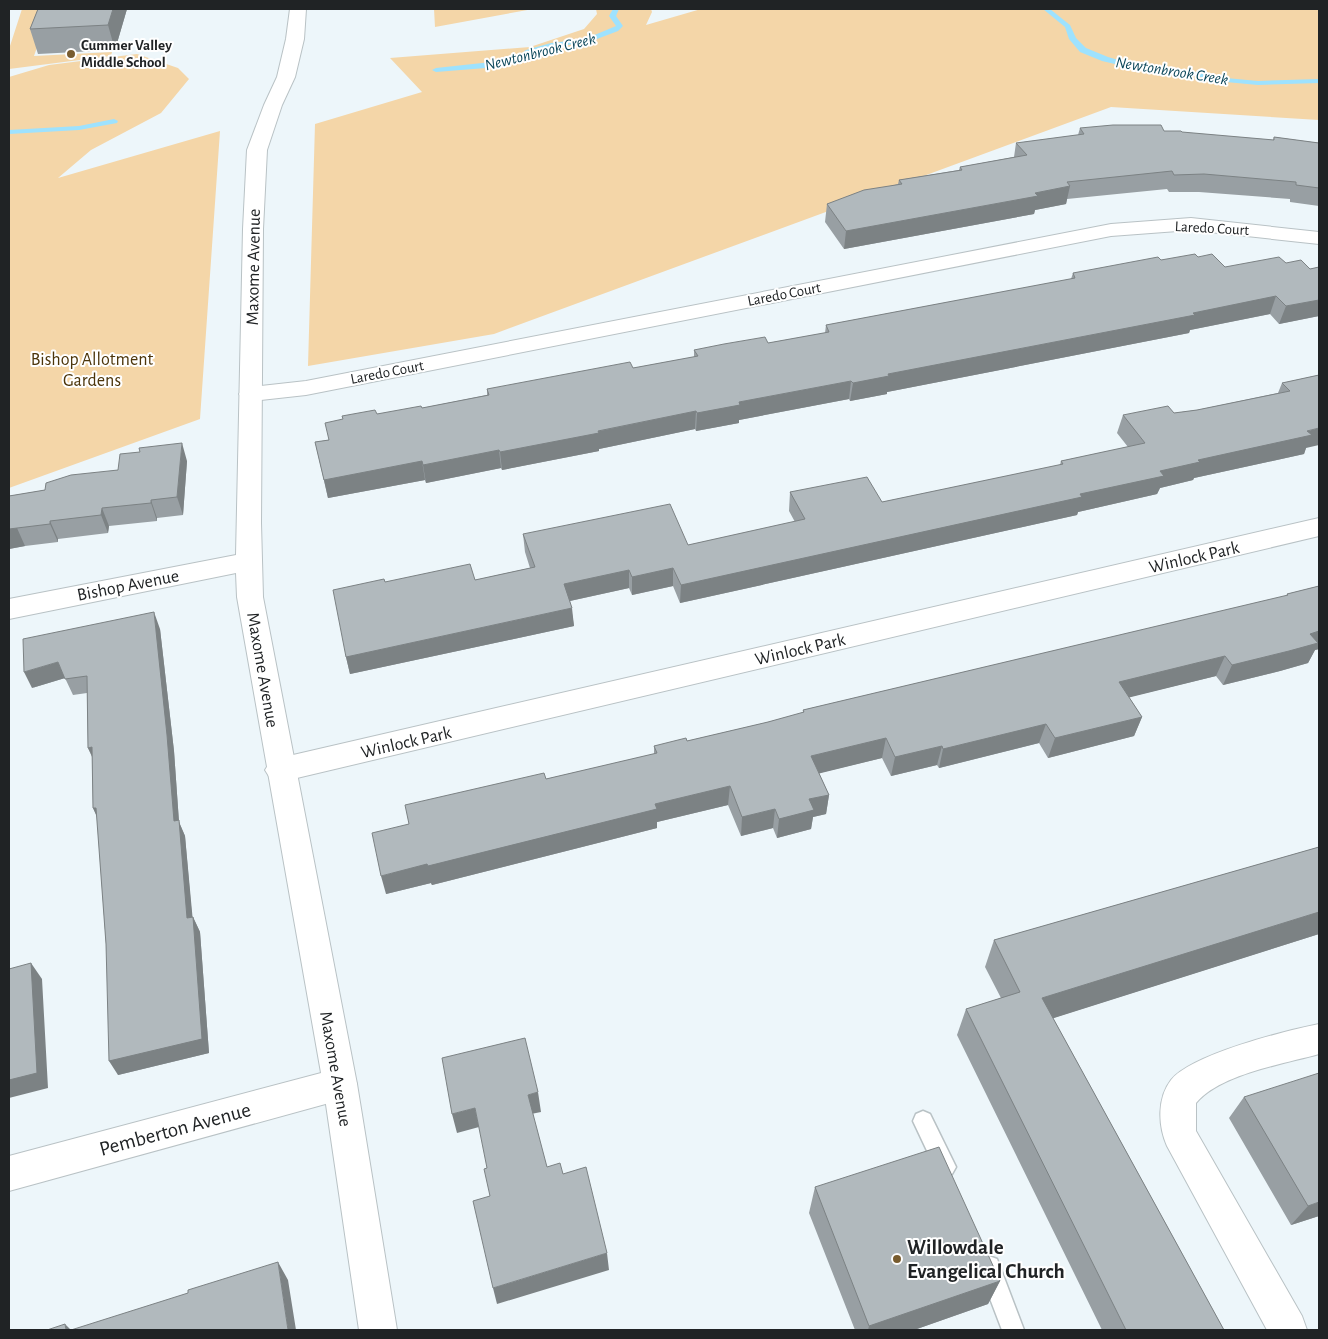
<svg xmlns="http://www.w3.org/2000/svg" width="1328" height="1339" viewBox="0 0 1328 1339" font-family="'Alegreya Sans',sans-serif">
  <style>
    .green { fill: #f4d6a8 }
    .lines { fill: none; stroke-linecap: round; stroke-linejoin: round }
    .stream { fill: #9ee2fe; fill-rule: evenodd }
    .service-casing { stroke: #b9c2c5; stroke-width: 3 }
    .minor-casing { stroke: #b9c2c5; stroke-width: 2 }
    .tertiary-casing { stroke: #b9c2c5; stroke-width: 2 }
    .service { fill: #fff; fill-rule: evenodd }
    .minor { fill: #fff; fill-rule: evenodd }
    .tertiary { fill: #fff; fill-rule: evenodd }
    .wall { fill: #989fa3 }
    .shaded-wall { fill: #7c8284 }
    .building { fill: #b1b9bd; stroke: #7c8284 }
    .poi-dot { fill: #785c2f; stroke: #fff; stroke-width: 2 }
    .labels { text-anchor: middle; stroke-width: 4; stroke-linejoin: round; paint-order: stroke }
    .far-poi-label { font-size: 15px; font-weight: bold; fill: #202325; stroke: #fff; text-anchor: start }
    .far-street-label { font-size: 15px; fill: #202325; stroke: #fff }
    .far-water-label { font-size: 16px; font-style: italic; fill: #0c475a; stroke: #fff }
    .street-label { font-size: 18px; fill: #202325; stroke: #fff }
    .park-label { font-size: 18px; fill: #4c350a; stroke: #fff }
    .near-street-label { font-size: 21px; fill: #202325; stroke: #fff }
    .near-poi-label { font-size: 21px; font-weight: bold; fill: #202325; stroke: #fff; text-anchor: start }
  </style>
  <rect width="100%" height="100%" fill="#edf6fa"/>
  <path class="green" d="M22,9h28l-16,47 78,-4 -1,4 -102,13v-20z
    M434,9h99l-98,18z
    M596,9h55l1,3 -6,13 55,-16h618v111l-208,-13 -617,227 -186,32 7,-242 107,-32 -32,-34 140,-11 54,-18 13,-15z
    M137,54l41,14 11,11 -28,34 -70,37 -33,28 162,-47 -20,288 -191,69v-411l40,-12z"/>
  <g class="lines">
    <path class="stream" d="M613,9h6l-3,7 7,10 -5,5 -29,11 -36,5 -22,7 -9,8 -10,2 -14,3 -62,5 -4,-2 4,-2 75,-8 5,-2 10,-8 25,-7 34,-4 31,-13 -7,-10z
      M1043,9h7l20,16 6,13 10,10 22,9 24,7 43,4 51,10 32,3 61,-2v4l-61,2 -32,-3 -51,-10 -43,-4 -30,-7 -22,-9 -11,-13 -4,-12z
      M114,119l4,2 -1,2 -38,7 -70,4v-4l70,-4z"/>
    <g class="service-casing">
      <path id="service" d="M923,1111l7,3 26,53 -4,7 -7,3 -7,-3 -25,-53 3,-7z
        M989,1256l8,3 27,71h-22l-24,-63 3,-8z"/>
    </g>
    <g class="minor-casing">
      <path id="minor" d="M1191,218l128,14v12l-128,-14 -80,6 -805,159 -55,6 -8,-2 -4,-5 4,-5 8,-2 55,-6 805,-157z
        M1319,518v18l-1039,246 -10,-4 -5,-8 5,-8 10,-4z
        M1319,1024v30c-35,10 -99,20 -123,49v28l106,185 5,14h-40l-100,-184c-9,-20 -10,-48 4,-66 21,-26 114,-49 148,-56z
        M340,1068l12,5 5,11 -5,11 -12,5 -331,91v-35z"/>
    </g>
    <g class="tertiary-casing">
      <path id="tertiary" d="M290,9h16l-2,30 -9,38 -13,28 -15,45 -4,79 -2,294 2,74 94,487 40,246h-38l-36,-246 -86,-487 -1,-24 -227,46v-20l227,-44 7,-326 4,-79 17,-45 13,-28 9,-38z"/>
    </g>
    <use href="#service" class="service"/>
    <use href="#minor" class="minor"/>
    <use href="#tertiary" class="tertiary"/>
  </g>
  <path class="wall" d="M38,9h89l-12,41 -77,4 -8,-25z
    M1080,128l84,3 109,9 1,-3 45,6v63l-29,-4v-3l-91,-7h-30l-2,-3 -100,10 -1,5 -31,6 -1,4 -190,35 -19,-27 2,-18 71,-20 1,-4 60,-10 1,-3 54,-10 2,-14 62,-8z
    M1198,257l27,10 61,-4 24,6 9,-2v49l-40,8 -9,-10 -80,16 -1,3 -302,59v2l-37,7 -1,-2 -110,21v3l-43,8 -1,-2 -96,20v2l-97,19 -1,-2 -75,15 -1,-3 -97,18 -13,-56 13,-2 49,-26 45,-6 65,-13v-6l146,-21 61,-11v-7l74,-7 57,-10 1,-8 245,-46 2,-6 88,-13z
    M1319,375l-13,73 -2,6 -110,24 -1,2 -33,8 -3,6 -79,18 -1,3 -397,88 -7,-17 -41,9 -3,-7 -59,13 4,25 -224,48 -4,-17 39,-75 90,-2 55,-12 -5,-16 -2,-18 165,11 107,-23 -6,-11 1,-19 92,10 178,-37 1,-4 67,-14 -11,-14 6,-18 51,-2 23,-3 81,-17 4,-10z
    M187,461l-4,54 -26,3v3l-48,5 -1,7 -50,6v3l-33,4 -16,3v-53l36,-6 73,-20z
    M1319,586v63l-4,1 -7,13 -28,8 -57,14 -7,-9 -87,21 13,20 -8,19 -86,22 -9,-15 -100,25 -2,-3 -46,11 -9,-18 -63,15 10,22 -3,19 -13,3 -2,12 -34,9 -4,-10 -32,8 -13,-31 -71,17v6l-225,57 -1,-2 -45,11 23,-70 137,-45 108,-25v-8l33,-5 81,-19 35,-9v-3l483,-114 1,-2z
    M160,629l14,122 5,71 6,14 7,81h1l7,15 9,121 -91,22 -12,-131 -9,-128 -4,-8 -1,-51 -4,-9 -1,-55 -14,2 -8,-17 -33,10z
    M1319,847v87l-266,84 171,312h-122l-145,-295 9,-26 35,-11 -16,-31 9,-27z
    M1244,1097l75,119 -28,9 -62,-107z
    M815,1187l185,94 -12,23 -74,26h-59l-46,-117z"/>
  <path class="shaded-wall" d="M113,9h14l-12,41 -7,-25z
    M1070,186l-4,18 -31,6 -1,4 -190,35 2,-18 189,-38z
    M1276,296l-6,18 -80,16 -1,3 -302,59v2l-37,7 3,-18 35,-9z
    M1319,300v16l-40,8 7,-18z
    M851,381l-2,18 -110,21v3l-43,8 1,-18 42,-11z
    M696,411l-1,18 -96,20v2l-97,19 -2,-18z
    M1319,428v17l-13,3 -2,6 -110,24 -1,2 -33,8 -3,6 -79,18 -1,3 -397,88 1,-18 399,-91 118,-34z
    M182,443l5,18 -4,54 -6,-18z
    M499,450l2,18 -75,15 -3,-18z
    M422,461l3,19 -97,18 -4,-18z
    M151,500l6,18v3l-6,-18z
    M102,508l7,18 -1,7 -7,-18z
    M50,521l8,18v3l-8,-18z
    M17,528l8,18 -16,3v-20z
    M673,568v18l-41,9v-18z
    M629,570v18l-64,14 -1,-18z
    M572,608l2,18 -224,48 -4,-17z
    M154,612l6,17 14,122 5,71 6,14 9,97 -7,-15 -13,-97z
    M1319,631v18l-4,1 -7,13 -28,8 -57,14 9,-20 78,-31z
    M1225,656l-9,20 -105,26 8,-20z
    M58,662l7,16 -33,10 -8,-16z
    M1142,717l-8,19 -86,22 7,-20z
    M1046,724l-7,19 -100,25 4,-19z
    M886,738l-4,20 -73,18 2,-20z
    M942,746l-5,19 -46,11 4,-19z
    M92,747l4,17 -8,-16z
    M730,786l-2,19 -71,17v6l-225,57 -1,-2 -45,11 -5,-18 274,-72z
    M829,795l-3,19 -13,3 -2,12 -34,9 2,-19 30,-20z
    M93,808h3l4,16z
    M775,809l-2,19 -32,8 1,-19z
    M1319,912v22l-287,91 10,-27z
    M193,917l7,15 9,121 -91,22 -9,-14z
    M31,963l11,16 6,109 -39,10v-18z
    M538,1092l3,20 -10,2 -3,-19z
    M475,1108l4,19 -22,6 -5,-19z
    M1319,1202v14l-28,9 17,-19z
    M607,1253l2,17 -112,34 -4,-16z
    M278,1262l10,18 8,50h-8z
    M1000,1281l-12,23 -74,26h-46l1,-4z
    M65,1324l6,6h-5z"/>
  <path class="building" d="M38,9h75l-5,16 -78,4z
    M1113,125h48l3,6h17l1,1 92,8v-3l45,6v45l-23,-3v-3l-92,-8 -30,1 -2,-4 -105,11 3,4 -35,7 3,3 -192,35 -19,-27 37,-14 38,-6 -3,-4 63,-10 -2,-3 67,-12 -11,-12 68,-9 -4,-6z
    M1195,254l3,3 14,-3 13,13 54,-10 7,6 15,-3 9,9 9,-2v33l-33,6 -10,-10 -83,17 2,2 -307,59 1,2 -36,7 -2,-2 -112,21 1,3 -43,8 -1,-2 -98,20 1,2 -99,19 -1,-2 -76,15 -1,-4 -98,19 -9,-38 14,-2 -4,-17 18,-4 -1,-3 33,-6 2,4 44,-8 1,2 67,-13 -2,-6 143,-27 3,6 65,-12 -4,-6 30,-6 41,-7 3,6 61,-11 -3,-7 249,-47 -2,-5 85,-16 3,3z
    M1319,375v53l-12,3 5,4 -114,25 2,2 -40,9 4,5 -84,18 2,3 -401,88 -8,-17 -41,9 -3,-7 -65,14 8,24 -226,49 -13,-67 51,-11 1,3 85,-18 5,16 60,-13 -12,-33 147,-30 18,41 117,-26 -15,-27 77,-15 15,25 181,-38 -2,-3 84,-18 -22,-28 45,-9 6,7 23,-3 93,-19 -8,-8z
    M182,443l-5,54 -26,3v3l-49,5 -1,7 -51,6v3l-41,5v-33l36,-6 1,-7 25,-8 47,-5 2,-16 20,-2 -1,-4z
    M1319,586v45l-9,3 8,9 -29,8 -57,14 -7,-9 -106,26 23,35 -87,21 -9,-14 -103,25 -1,-3 -47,11 -9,-19 -75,18 18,39 -20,4 5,11 -35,9 -4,-10 -33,8 -12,-31 -75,18 2,5 -229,57 -1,-2 -46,12 -9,-43 37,-9 -4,-19 139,-32 2,6 111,-26 -3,-7 32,-8 1,3 81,-19 36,-10 -1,-2 485,-115 -1,-1z
    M154,612l13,123 7,86 5,-1 8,98 6,-1 9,122 -93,22 -3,-117 -10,-136h-3l-1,-61 -4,1 -1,-72 -22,3 -7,-17 -34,10 -1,-33z
    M1319,847v65l-277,86 182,332h-98l-160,-321 54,-17 -26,-52z
    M31,963l6,110 -28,7v-111z
    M525,1038l13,54 -10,3 19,72 13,-4 3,11 23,-7 21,86 -114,35 -20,-87 17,-5 -6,-27 3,-1 -12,-60 -23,6 -10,-56z
    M1319,1073v129l-11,4 -64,-109z
    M939,1147l61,134 -131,45 -54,-139z
    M278,1262l10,68h-217l117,-37v-3z
    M65,1324l1,6h-19z"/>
  <g class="poi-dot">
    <circle cx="71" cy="54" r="5"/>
    <circle cx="897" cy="1259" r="5"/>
  </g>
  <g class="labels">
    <g class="far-poi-label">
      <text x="81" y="50">Cummer Valley<tspan x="81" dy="17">Middle School</tspan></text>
    </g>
    <g class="far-street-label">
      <text transform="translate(1212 228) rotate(3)" y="5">Laredo Court</text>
      <text transform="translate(784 294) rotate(-11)" y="5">Laredo Court</text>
      <text transform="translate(387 372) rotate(-11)" y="5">Laredo Court</text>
    </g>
    <g class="far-water-label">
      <text transform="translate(540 51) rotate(-14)" y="6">Newtonbrook Creek</text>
      <text transform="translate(1172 70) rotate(9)" y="6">Newtonbrook Creek</text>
    </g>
    <g class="street-label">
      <text transform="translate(253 267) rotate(-89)" y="6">Maxome Avenue</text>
      <text transform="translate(1194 557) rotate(-13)" y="6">Winlock Park</text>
      <text transform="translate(128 585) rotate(-11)" y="6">Bishop Avenue</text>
      <text transform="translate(800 649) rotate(-13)" y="6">Winlock Park</text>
      <text transform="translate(263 670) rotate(80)" y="6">Maxome Avenue</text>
      <text transform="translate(406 742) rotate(-13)" y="6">Winlock Park</text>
      <text transform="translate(336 1069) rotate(80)" y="6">Maxome Avenue</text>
    </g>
    <g class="park-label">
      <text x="92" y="365">Bishop Allotment<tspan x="92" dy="21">Gardens</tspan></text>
    </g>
    <g class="near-street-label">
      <text transform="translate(175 1129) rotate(-15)" y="7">Pemberton Avenue</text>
    </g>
    <g class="near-poi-label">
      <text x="907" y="1254">Willowdale<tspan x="907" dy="24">Evangelical Church</tspan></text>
    </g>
  </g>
  <rect width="1328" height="1339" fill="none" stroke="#202325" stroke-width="20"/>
</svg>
